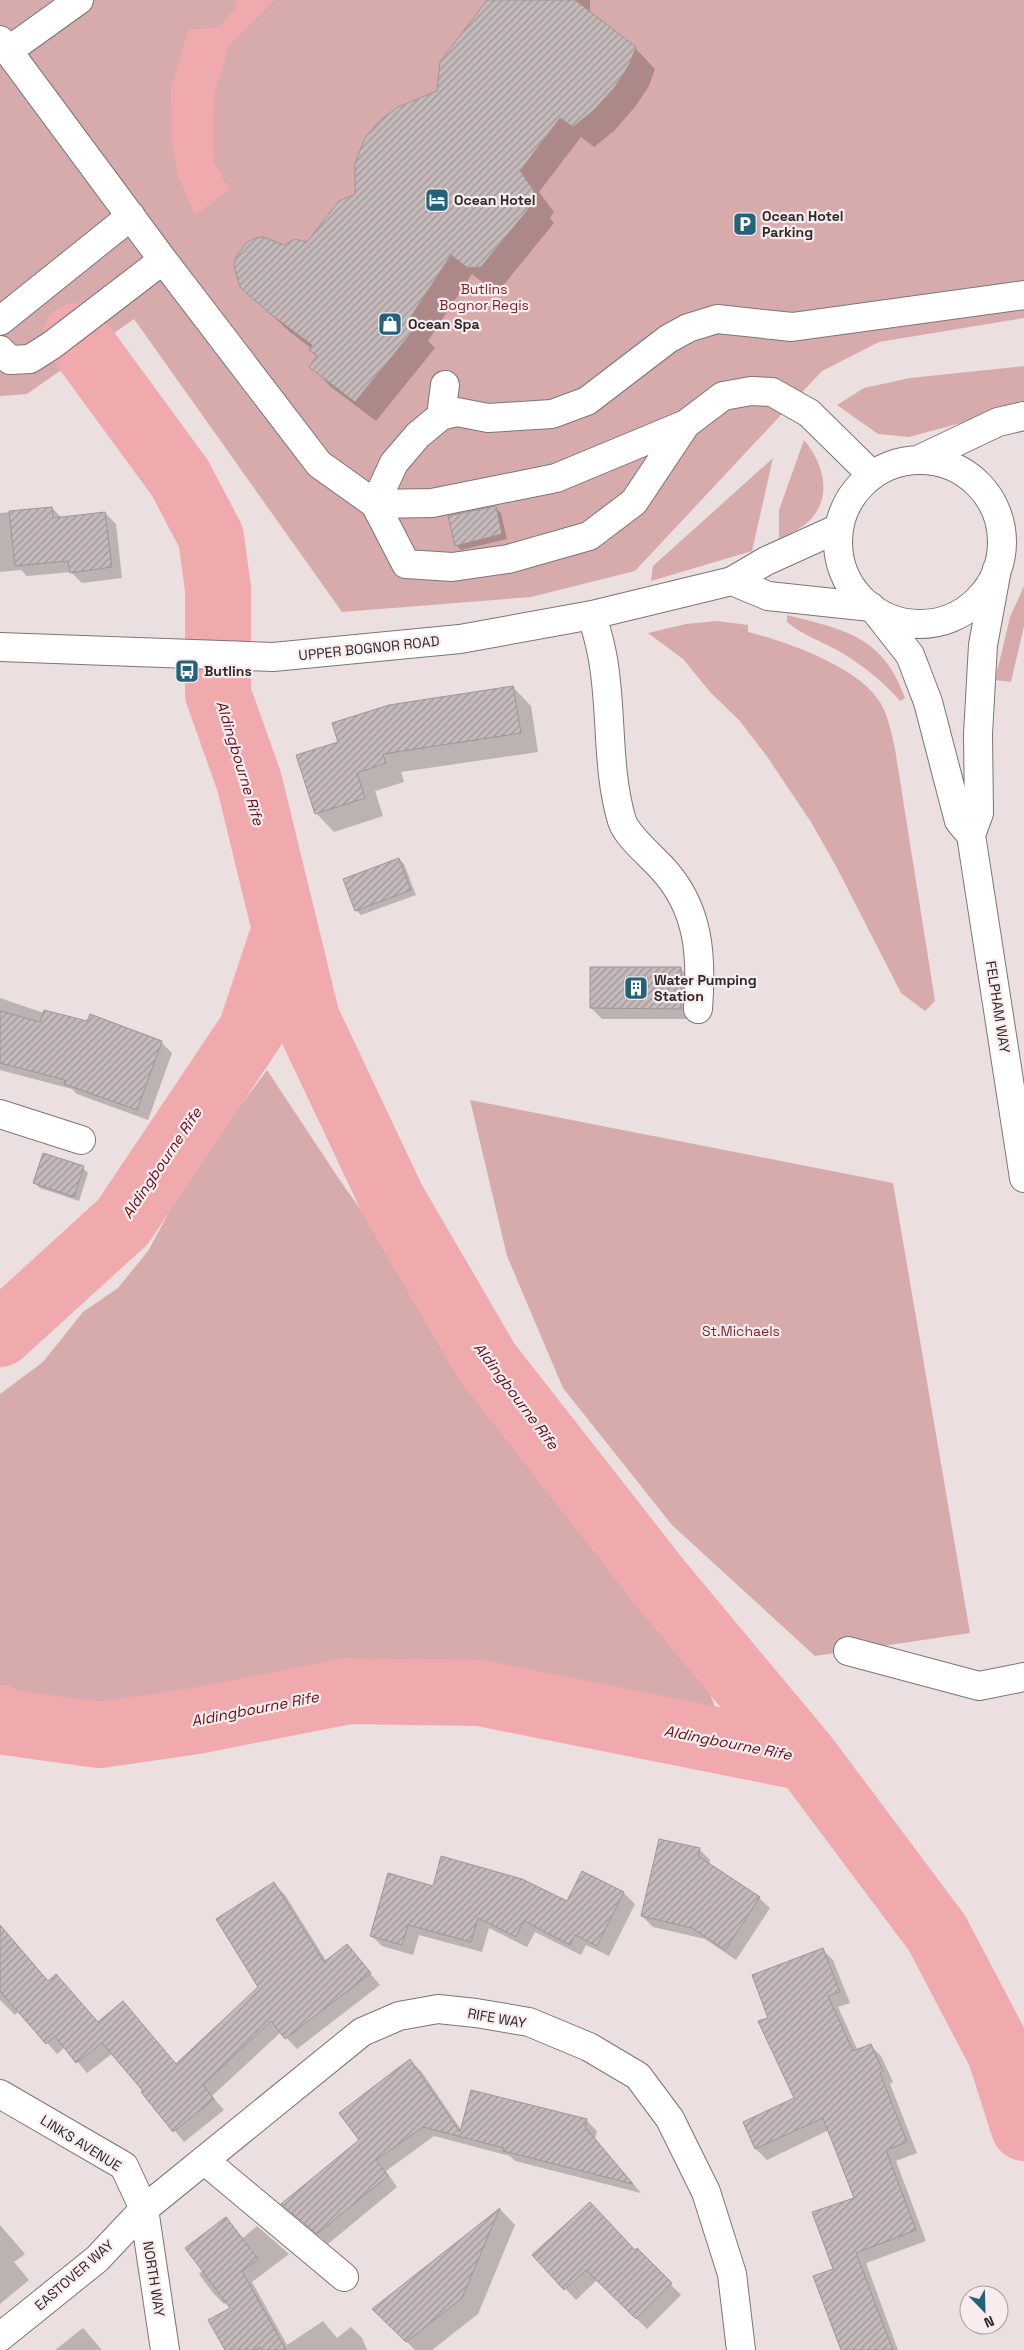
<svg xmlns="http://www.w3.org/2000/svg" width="1024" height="2350" viewBox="0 0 1024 2350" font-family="'Space Grotesk',sans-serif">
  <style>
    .green { fill: #d7abac }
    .water { fill: #f0a9ad }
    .shadow { fill: #0003 }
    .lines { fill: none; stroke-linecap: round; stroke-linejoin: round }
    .river { stroke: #f0a9ad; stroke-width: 66 }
    .building { fill: url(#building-hatch); stroke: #a09595 }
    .minor-casing { stroke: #7f7475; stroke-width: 30 }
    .major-casing { stroke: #7f7475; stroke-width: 30 }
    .minor { stroke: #fff; stroke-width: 28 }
    .major { stroke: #fff; stroke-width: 28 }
    .labels { text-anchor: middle; stroke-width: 4.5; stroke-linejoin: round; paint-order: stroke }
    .poi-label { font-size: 14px; font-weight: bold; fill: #2e292a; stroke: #f9ecec; text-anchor: start }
    .park-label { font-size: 14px; fill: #792733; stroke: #f9ecec }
    .street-label { font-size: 14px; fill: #2e292a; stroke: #f9ecec }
    .water-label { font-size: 15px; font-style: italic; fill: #5f0b1e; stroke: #f9ecec }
  </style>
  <defs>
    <pattern id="building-hatch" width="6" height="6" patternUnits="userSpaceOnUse" patternTransform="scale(1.25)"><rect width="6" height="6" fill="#c5b9ba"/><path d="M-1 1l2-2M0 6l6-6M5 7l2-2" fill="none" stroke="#a09697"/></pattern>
  </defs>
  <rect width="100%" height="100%" fill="#ebdfdf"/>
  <path class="green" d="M0,0h1024v318l-145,24 -57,29 -187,200 -104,26 -189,15 -208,-293 -107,75 -27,2z
    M1024,366v40l-115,31 -31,-3 -41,-29 27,-17 46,-10z
    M804,440c18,21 29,54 8,78 -9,10 -21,15 -33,21v-29z
    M773,458l-21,93 -101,30 2,-15z
    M1024,586v40l-13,56 -16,-2 15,-63z
    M787,615c58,15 96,21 118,83l-5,3c-18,-21 -39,-37 -63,-51 -17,-9 -36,-16 -50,-28z
    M717,621l31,4v7c39,10 105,33 129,66 11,14 14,34 18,51l40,252 -10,10 -24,-18 -64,-125 -26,-46 -45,-67 -27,-35 -28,-27 -28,-34 -35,-26 38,-9z
    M267,1070l72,109 51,72 71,113 53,73 70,86 48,67 71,86 14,36 -99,-18 -93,-22 -100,-11 -136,14 -117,27 -76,8 -96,-15v-301l43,-32 40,-50 35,-24 30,-37 43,-79z
    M470,1100l423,83 77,450 -155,23 -143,-131 -109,-137 -56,-132z"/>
  <path class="water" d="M236,0h38l-45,46 -16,53 1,63 15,28 -34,25 -16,-37 -7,-33 -1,-55 17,-60 32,-3 16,-20z"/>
  <path class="shadow" d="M489,0h101v13l45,35 20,21 -6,17 -14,21 -21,24 -20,16 -13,-10 -42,55 15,20 -4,6 4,5 -52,64 -12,1 -18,-14 -44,67 7,7 -59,73 -45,-34 -20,-21 7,-8 -8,-8 1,-2 -21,-16 -49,-46 43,-40 24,-2 48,-49 82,-103z
    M495,507l6,6 6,26 -46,11 -5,-5z
    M52,508l10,10 43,-5 11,11 6,54 -40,5 -11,-11 -44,4 -6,-6 -21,2v-59z
    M513,687l18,19 7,46 -137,20 3,10 -29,9 8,25 -49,16 -18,-19 23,-70z
    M399,859l5,5 12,31 -55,20 -5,-5z
    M681,969l11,11 -1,39h-89l-11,-11z
    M0,998l44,15 117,29 11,11 -24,67 -71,-26 -5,-5 -72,-19z
    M83,1168l5,5 -9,28 -39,-13 -6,-5z
    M699,1849l11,11 -1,5 50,33 11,10 -34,52 -31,-21 -52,-12 -11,-11z
    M582,1873l42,20 11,11 -26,52 -23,-11 -5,10 -46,-23 -8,15 -38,-19 -7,24 -63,-17 -6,20 -31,-9 -11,-11 63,-47 133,14z
    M274,1884l11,11 42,67 20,-16 33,39 -83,64 -16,-17 -69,64 12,14 -40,32 -71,-89 -26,20 -22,-26 -8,7 -38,-43 -4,4 -15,-15v-75l49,57 49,41 78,42 84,-78z
    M822,1949l11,11 17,43 -12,4 20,44 12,-6 11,11 12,26 -3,2 27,69 -21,8 30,80 -60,22 32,87h-56l-8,-81 21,-71 -26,-68 -62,30 -11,-11 -12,-26 51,-24 -25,-81z
    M410,2061l11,10 41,60 124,-11 11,11 -2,8 46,54 -126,-32 -5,-5 -76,-20 -48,35 11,16 -69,57 -45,-40 78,-64z
    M500,2209l15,16 -37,89 -46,36h-17l-41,-41z
    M226,2219l17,19 14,-12 32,28 -37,28 35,63 36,-24 14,17 14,-11 11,11 5,12h-141l6,-42 -5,-6 -3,2 -11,-11 -14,-19 4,-4z
    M0,2225l25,29 -11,8 15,18 -29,24z
    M637,2250l44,45 -34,34 -50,-49 -21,20 -42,-45z
    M83,2328l19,22h-47z"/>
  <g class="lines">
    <path class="river" d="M76,336l104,142 31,59 7,52v105l31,87 58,238 86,182 94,161 173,221 146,175 131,175 63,120 24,75
      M0,1334l123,-112 128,-191 34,-102
      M0,1718l5,4 94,13 97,-14 152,-30 132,2 326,65"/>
  </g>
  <path class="building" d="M487,0h88l61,47 -7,18 -14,22 -21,23 -21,17 -13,-9 -40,53 14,20 -4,7 5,3 -54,66 -13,1 -17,-13 -43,66 8,6 -61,75 -46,-35 8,-11 -8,-6 3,-5 -44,-33 -28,-25 -6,-21 2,-9 11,-15 9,-4 7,-1 21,8 11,-6 12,3 32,-41 16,-7v-31l10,-25 15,-18 18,-13 39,-16 3,-29z
    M496,506l6,28 -47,12 -7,-30z
    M52,507l1,11 52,-6 7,55 -42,6 -2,-12 -53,5 -6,-55z
    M513,686l8,47 -138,21 3,9 -29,10 8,25 -50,16 -19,-59 42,-13 -6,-19 57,-18z
    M399,858l12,32 -56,21 -12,-32z
    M590,967h91v42l-91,-1z
    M44,1010l43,11 3,-7 72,27 -25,69 -73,-26 1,-4 -65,-17v-52l40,11z
    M43,1153l41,13 -10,31 -41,-14z
    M659,1839l41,9 -2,8 62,41 -35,53 -33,-22 -51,-12z
    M441,1856l81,23 45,22 15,-30 42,21 -27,54 -22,-11 -5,10 -46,-24 -8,16 -38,-19 -7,24 -63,-17 -6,20 -32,-9 18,-63 45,13z
    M274,1882l50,80 23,-18 24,29 -86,66 -14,-18 -68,64 11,14 -41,33 -32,-40 2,-1 -41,-48 -26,20 -21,-27 -9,8 -46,-53v-66l48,56 8,-7 42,48 25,-21 53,63 82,-77 -42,-68z
    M823,1948l17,44 -12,4 25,55 18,-7 12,27 -3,2 27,69 -21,8 30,80 -60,23 37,97h-52l-28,-74 20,-7 -21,-57 42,-14 -31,-80 -68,31 -12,-27 51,-24 -36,-77 10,-3 -16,-43z
    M410,2059l50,73 11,-42 116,29 -2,8 48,57 -130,-33 1,-3 -81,-21 -47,33 12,16 -71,58 -36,-30 78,-64 -20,-27z
    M590,2202l45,48 2,-2 35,35 -36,36 -50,-49 -22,20 -32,-35z
    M500,2208l-38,90 -56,44 -34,-33z
    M226,2217l32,42 -16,12 44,79h-24l-2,-3 -5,3h-30l-17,-30 22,-12 -45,-60z"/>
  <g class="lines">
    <g class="minor-casing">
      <path id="minor" d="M0,40l163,220 156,204 56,40 31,60 46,3 56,-8 81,-23 45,-34 52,-78
        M8,51l71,-51
        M0,321l131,-105
        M0,350l10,10 20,-1 22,-14 111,-85
        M441,416l4,-31
        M375,504l19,-41 24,-28 23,-19 16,-4 31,6 64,-4 35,-13 81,-62 20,-11 29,-9 75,8 232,-32
        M375,504l57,-1 124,-25 130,-54 37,-28 28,-5 21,1 37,21 63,62
        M732,581l36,15 103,11
        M592,615c5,17 10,34 12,51 8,52 3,105 18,155 5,15 28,34 39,46 39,41 41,90 37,142
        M0,647l273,10 187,-18 132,-24 140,-34 34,-20 73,-33
        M0,1114l81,26
        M848,1651l131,35 45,-9
        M0,2094l124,72 20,43 21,141
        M204,2160l140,117
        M0,2337l97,-78 47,-50 218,-177 37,-16 39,-7 38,4 53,9 60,25 49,29 32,43 36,73 26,82 9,76"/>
    </g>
    <g class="major-casing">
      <path id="major" d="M918,460l80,-38 26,-6
        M838 542a82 82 0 1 1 164 0a82 82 0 1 1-164 0Z
        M997,569l-14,76 -5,89 1,79 -8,22 53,343
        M877,613l33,42 18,47 31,119 12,14"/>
    </g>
    <use href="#minor" class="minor"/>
    <use href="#major" class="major"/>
  </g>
  <defs>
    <g id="hotel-square" transform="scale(1.25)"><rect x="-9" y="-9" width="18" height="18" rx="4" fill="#246279" stroke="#f9ecec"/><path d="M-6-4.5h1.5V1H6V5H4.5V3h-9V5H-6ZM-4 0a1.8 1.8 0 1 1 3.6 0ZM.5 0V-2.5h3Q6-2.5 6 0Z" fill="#fff"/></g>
    <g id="parking-square" transform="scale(1.25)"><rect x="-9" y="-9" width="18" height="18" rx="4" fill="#246279" stroke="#f9ecec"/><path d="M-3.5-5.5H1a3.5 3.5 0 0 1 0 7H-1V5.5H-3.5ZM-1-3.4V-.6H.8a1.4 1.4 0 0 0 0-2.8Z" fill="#fff"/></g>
    <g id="shop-square" transform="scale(1.25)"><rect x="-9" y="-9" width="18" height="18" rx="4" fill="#246279" stroke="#f9ecec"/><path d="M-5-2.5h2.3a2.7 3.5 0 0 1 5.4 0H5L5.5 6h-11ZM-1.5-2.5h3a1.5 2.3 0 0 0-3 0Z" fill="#fff"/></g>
    <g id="bus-square" transform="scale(1.25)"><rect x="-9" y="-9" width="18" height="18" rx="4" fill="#246279" stroke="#f9ecec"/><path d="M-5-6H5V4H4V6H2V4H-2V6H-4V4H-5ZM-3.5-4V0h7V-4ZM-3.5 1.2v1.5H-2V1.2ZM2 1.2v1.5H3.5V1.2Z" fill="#fff"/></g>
    <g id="building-square" transform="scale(1.25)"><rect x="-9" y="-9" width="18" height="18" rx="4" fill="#246279" stroke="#f9ecec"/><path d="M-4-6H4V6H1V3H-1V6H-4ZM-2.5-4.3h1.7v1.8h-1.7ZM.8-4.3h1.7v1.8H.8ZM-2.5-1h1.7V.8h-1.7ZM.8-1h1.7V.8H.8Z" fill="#fff"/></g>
  </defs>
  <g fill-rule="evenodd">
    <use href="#hotel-square" x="437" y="200"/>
    <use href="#parking-square" x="745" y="224"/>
    <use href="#shop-square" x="390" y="324"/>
    <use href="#bus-square" x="187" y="671"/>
    <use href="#building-square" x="636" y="988"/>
  </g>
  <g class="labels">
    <g class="poi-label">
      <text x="454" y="205">Ocean Hotel</text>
      <text x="762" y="221">Ocean Hotel<tspan x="762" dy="16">Parking</tspan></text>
      <text x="408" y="329">Ocean Spa</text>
      <text x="204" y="676">Butlins</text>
      <text x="654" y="985">Water Pumping<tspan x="654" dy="16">Station</tspan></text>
    </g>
    <g class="park-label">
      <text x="484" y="294">Butlins<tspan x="484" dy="16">Bognor Regis</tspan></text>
      <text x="741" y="1336">St.Michaels</text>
    </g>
    <g class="street-label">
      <text transform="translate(369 648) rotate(-6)" y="5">UPPER BOGNOR ROAD</text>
      <text transform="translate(998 1007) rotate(81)" y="5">FELPHAM WAY</text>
      <text transform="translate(497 2018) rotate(10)" y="5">RIFE WAY</text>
      <text transform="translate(81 2143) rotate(32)" y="5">LINKS AVENUE</text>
      <text transform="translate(74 2275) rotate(-41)" y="5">EASTOVER WAY</text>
      <text transform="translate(154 2279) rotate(81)" y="5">NORTH WAY</text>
    </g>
    <g class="water-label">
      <text transform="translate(240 763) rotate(73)" y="5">Aldingbourne Rife</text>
      <text transform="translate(162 1163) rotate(-56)" y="5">Aldingbourne Rife</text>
      <text transform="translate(516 1396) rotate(53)" y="5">Aldingbourne Rife</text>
      <text transform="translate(255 1709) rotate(-11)" y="5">Aldingbourne Rife</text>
      <text transform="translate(728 1743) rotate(11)" y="5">Aldingbourne Rife</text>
    </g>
  </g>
  <g transform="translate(984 2310) rotate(157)"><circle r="24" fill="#f9ecec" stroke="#a89e9e"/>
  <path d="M0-4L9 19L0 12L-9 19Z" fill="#246279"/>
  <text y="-8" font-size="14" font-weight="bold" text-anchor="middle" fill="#2e292a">N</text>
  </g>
</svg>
